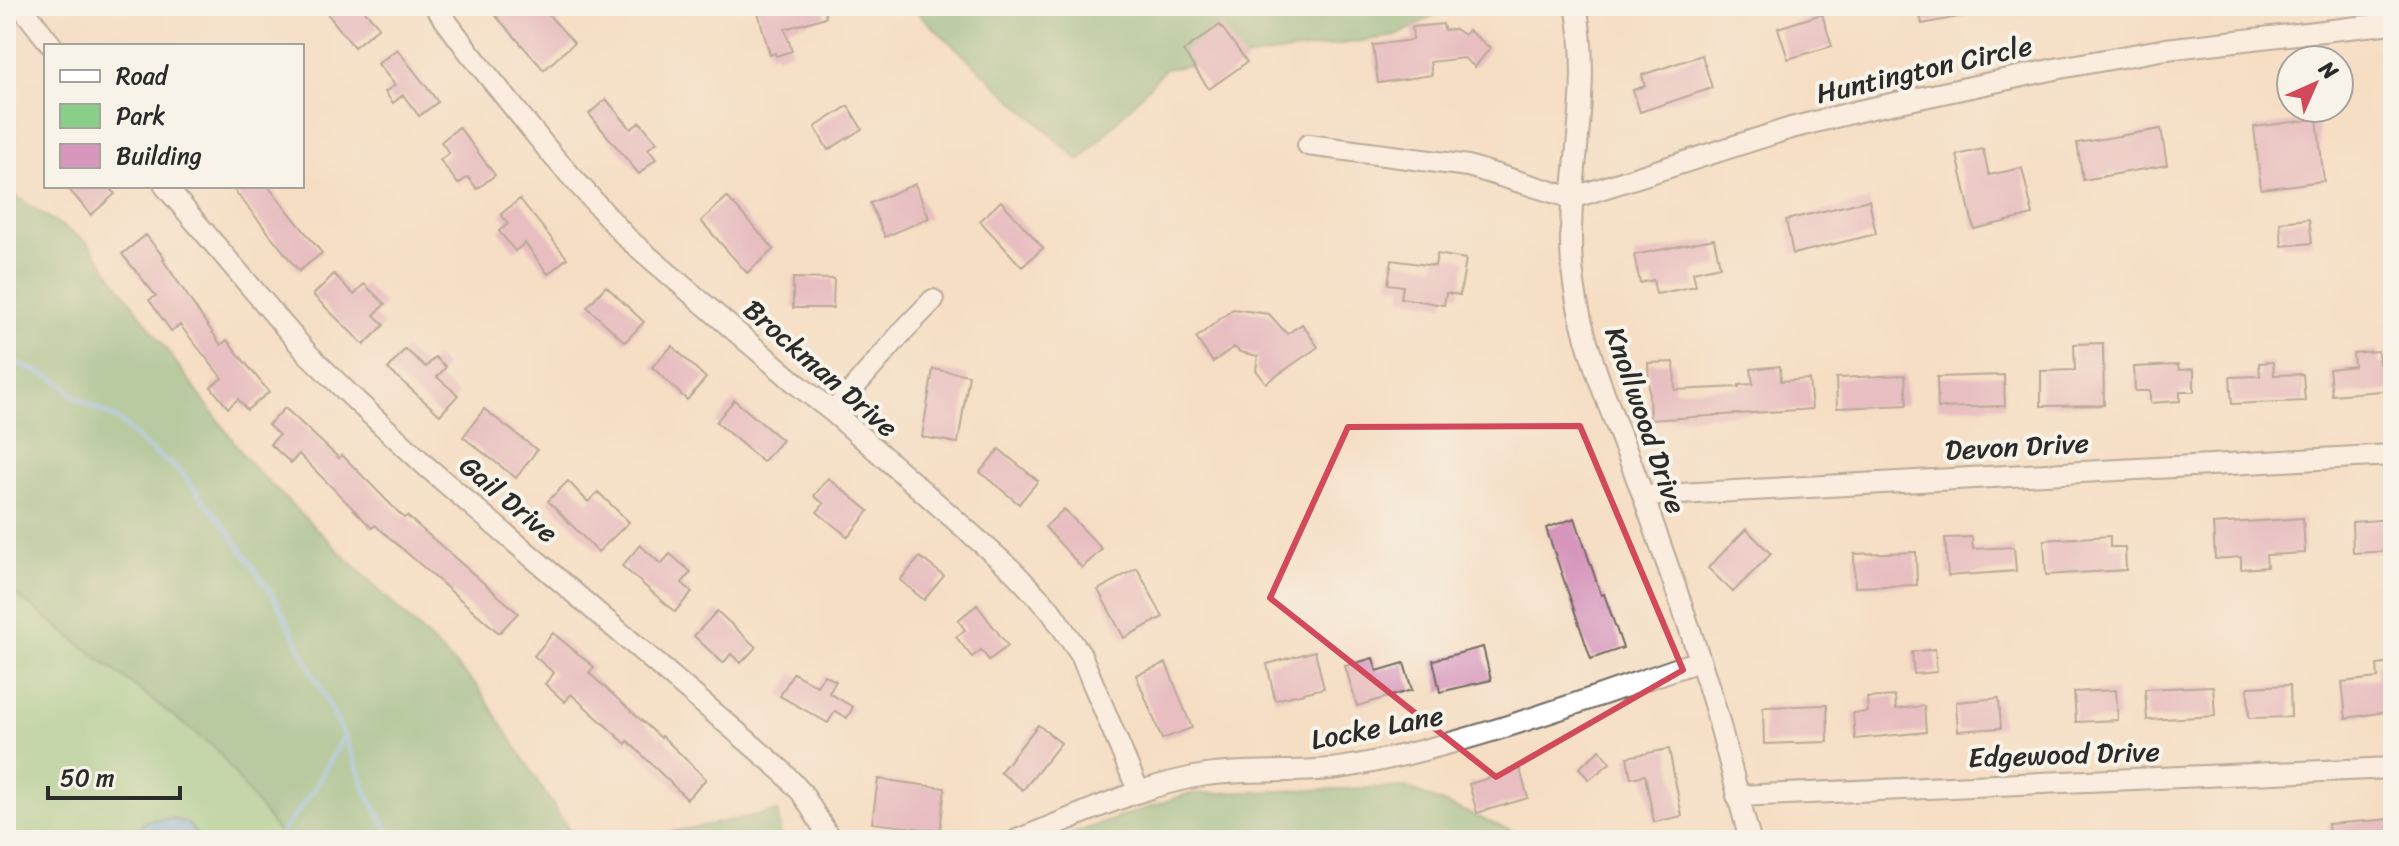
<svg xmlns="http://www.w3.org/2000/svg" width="2399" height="846" viewBox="0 0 2399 846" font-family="Sriracha,sans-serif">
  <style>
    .green { fill: #8acf89; stroke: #5a7d5a; stroke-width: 2 }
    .forest { fill: #6fb275; stroke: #4d6e50; stroke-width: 2 }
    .water { fill: #75b9eb; stroke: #50728b; stroke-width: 2 }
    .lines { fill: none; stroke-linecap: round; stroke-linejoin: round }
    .stream { stroke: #75b9eb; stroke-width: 5 }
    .building { fill: #d797bd }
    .minor-casing { stroke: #726a61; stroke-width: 24 }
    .minor { stroke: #fff; stroke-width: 20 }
    .marked { fill: none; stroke: #d1495b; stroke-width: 6; stroke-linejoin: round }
    .labels { text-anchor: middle; stroke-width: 8; stroke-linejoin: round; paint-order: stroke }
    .street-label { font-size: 28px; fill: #2b2b2b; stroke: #f7f3e8 }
  </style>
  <rect width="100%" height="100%" fill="#f7f3e8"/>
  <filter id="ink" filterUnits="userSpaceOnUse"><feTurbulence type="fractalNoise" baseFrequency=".0125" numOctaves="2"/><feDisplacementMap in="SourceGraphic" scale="16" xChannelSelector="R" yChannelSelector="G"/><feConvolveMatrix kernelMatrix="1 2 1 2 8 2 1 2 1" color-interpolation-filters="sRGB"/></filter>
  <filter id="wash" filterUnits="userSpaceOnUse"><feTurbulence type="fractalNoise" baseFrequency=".006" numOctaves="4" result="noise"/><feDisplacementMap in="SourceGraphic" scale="32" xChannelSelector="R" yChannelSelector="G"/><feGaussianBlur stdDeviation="1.8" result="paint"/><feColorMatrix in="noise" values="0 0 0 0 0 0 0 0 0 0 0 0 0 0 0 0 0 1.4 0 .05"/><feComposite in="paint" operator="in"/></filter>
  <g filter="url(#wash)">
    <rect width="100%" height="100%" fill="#f5dec4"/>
    <path class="green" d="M6,587l210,162 68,91h-83l-14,-17 -41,-2 -17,19h-123z"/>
    <path class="forest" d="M910,6h540l-53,30 -232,33 -85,92z
      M6,190l82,53 164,223 226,221 97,153h-291l-68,-91 -210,-162z
      M1404,787l130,53h-480l133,-46z
      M778,811l3,29h-150z"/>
    <path class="water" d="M170,818l17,5 14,17h-72l17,-19z"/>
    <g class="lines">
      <path class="stream" d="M6,358l50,22 23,19 41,22 25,25 35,25 50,62 46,67 68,135 27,66 23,39
        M276,840l39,-52 29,-52"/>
    </g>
    <g id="blocks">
      <path class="building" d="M321,6h40l18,21 -25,20z
        M507,6h34l33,37 -30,27 -48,-54z
        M756,6h67l3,11 -41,12 7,22 -16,5 -1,-3 -5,2z
        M1918,6h61v7l-57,11z
        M1822,14l10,32 -44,13 -10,-31z
        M1443,24l1,6 11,-1 9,6 4,-5 22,18 -15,19 -11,-9 -34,4 2,13 -54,8 -5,-38 40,-5 -1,-13z
        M1220,25l27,37 -38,27 -26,-38z
        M397,49l41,53 -19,14 -16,-21 -10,8 -8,-11 10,-7 -17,-21z
        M1702,55l10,33 -72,24 -7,-22 12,-4 -3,-11z
        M606,99l25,30 9,-7 17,20 -9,7 8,10 -17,15 -50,-60z
        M848,106l14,23 -34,21 -13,-23z
        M2317,119l7,62 -63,8 -7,-62z
        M459,127l36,48 -18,14 -9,-12 -10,7 -18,-24 9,-7 -8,-11z
        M2161,129l6,36 -84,15 -6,-37z
        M1983,149l6,26 33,-7 11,47 -59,14 -17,-74z
        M915,184l14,34 -44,19 -15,-34z
        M66,186h41l8,8 -24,21z
        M231,186h37l54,67 -23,18z
        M727,197l47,52 -27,24 -46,-52z
        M520,199l47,59 -19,16 -23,-31 -10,8 -16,-20 9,-7 -7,-10z
        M1869,200l7,34 -83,20 -7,-34z
        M1001,201l42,47 -21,19 -42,-46z
        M2309,219l3,24 -30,3 -2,-24z
        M146,235l19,24 -2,1 58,85 6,-5 42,52 -22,18 -9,-11 -10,9 -17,-21 11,-9 -42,-53 -9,6 -22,-31 7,-4 -34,-42z
        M1714,239l6,27 -27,6 3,14 -40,8 -3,-14 -13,3 -6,-28z
        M1437,254l29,5 -6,36 -14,-2 -2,12 -43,-7 2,-12 -15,-2 4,-24 43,6z
        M334,274l20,21 10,-11 21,20 -11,11 10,10 -20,20 -51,-50z
        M793,278l41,1 -1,29h-40z
        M606,286l38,36 -19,20 -38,-35z
        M1233,309l36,5 18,20 15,-10 16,23 -52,36 -10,-13 2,-14 -18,-4 -6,-5 -21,15 -17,-24z
        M2103,343l1,62 -63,1v-35l34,-1 -1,-26z
        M672,346l34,32 -19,22 -35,-33z
        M405,349l21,18 9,-10 11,10 -9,10 21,18 -18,20 -52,-46z
        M2378,351l1,13 14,-1v27l-61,5 -3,-26 25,-3 -1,-13z
        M1674,362l1,28 64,-3v-2l14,-1 -2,-15 29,-3 1,15 28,-2 3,30 -162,11 -2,-57z
        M2273,362l1,13 29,-1 2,27 -73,3 -2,-27 30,-1 -1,-13z
        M2178,365l1,5 15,-1v23h-14v9l-30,2v-12h-15l-1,-24z
        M933,369l36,6 -11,68 -36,-6z
        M1905,375l2,30 -70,3 -1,-30z
        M2004,375l1,31 -67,2 -1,-31z
        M734,400l48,40 -19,22 -47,-40z
        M285,408l54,50 3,-3 62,63 3,-2 111,97 -19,20 -124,-108 -3,3 -73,-74 -8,9 -21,-19 9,-9 -11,-10z
        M484,409l53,41 -21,28 -53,-41z
        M999,449l39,32 -19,23 -39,-32z
        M828,478l41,33 -21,26 -31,-25 7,-8 -10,-8z
        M568,481l20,21 10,-10 31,30 -31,30 -50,-51z
        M1064,509l38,40 -20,19 -37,-41z
        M1575,518l26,77 3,-1 19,54 -32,11 -45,-131z
        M2303,518l2,35 -39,2 1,12 -26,2v-12l-26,2 -2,-35z
        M2393,519v32l-40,2 -1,-31z
        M1746,529l25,25 -38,38 -25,-24z
        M2110,536v11h15l1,23 -80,5 -2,-35z
        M1972,537l1,12 41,-2 2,24 -68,5 -3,-38z
        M640,545l21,19 9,-10 21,18 -9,11 10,9 -17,20 -53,-46z
        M1916,552l1,33 -62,2 -1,-33z
        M920,557l24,19 -20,24 -24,-20z
        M1137,568l26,49 -39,21 -26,-48z
        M977,605l31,41 -19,14 -8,-10 -9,7 -16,-20 9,-7 -7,-10z
        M717,611l39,36 -15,16 -10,-9 -8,9 -29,-27z
        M553,633l41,34 -5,6 72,65 1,-2 44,43 -19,20 -59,-58 -2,3 -55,-50 -6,8 -20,-18 9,-11 -20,-17z
        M1483,647l8,33 -51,12 -7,-32z
        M1935,649l2,23 -23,2 -2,-22z
        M1315,651l9,37 -49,12 -8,-36z
        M1373,658l4,13 27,-8 8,27 -55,16 -12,-40z
        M1166,663l26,65 -30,11 -26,-64z
        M2393,663v48l-47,7 -4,-36 36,-4 -1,-13z
        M793,673l24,13 7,-11 12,6 -7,12 24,14 -6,11 -12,-7 -7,12 -48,-27z
        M2290,685l1,32 -42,1 -1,-31z
        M2213,686l2,30 -68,4 -2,-31z
        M2116,690l2,30 -42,2 -2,-30z
        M1895,696l1,13 28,-3 2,26 -71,7 -2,-26 15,-1 -1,-14z
        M1999,698l2,30 -43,3 -2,-29z
        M1827,705l1,37 -64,2 -1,-37z
        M1038,725l23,18 -38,47 -23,-18z
        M1669,749l13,67 -28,6 -9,-47 -14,3 -4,-21z
        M1600,750l10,13 -21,17 -10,-12z
        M1520,769l8,29 -51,15 -8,-29z
        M878,779l67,9 -5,43 -68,-8z
        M2393,819v21h-64l-1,-16z"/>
    </g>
  </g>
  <g filter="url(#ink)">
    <use href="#blocks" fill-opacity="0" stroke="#726a61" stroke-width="2"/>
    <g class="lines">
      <g class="minor-casing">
        <path id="minor" d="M21,6l31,40
          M435,6l34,46 84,104 74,82 171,147 35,27 179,158 38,40 31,45 57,135
          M1576,6c19,93 -15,185 -2,278 10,71 46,146 70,214 24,70 51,141 72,213 12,43 22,86 34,129
          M1308,145l160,21 104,32 219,-70 72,-18 197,-42 106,-19 227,-26
          M165,186l143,168 43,42 76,71 354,303 21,23 29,47
          M833,412l71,-82 29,-30
          M1643,496l750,-41
          M1737,796l656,-28
          M1017,840c62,-24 123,-55 189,-65 50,-7 101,0 151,-10 117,-22 230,-66 342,-104"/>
      </g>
      <use href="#minor" class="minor"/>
    </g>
  </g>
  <path d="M0 0H2399V846H0ZM1580,426l103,244 -187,107 -226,-179 78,-171z" fill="#f5dec4" fill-opacity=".55" fill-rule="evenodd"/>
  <path class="marked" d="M1580,426l103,244 -187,107 -226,-179 78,-171z"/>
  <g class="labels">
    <g class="street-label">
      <text transform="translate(1924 69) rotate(-13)" y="10">Huntington Circle</text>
      <text transform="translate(821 368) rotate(41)" y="10">Brockman Drive</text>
      <text transform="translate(1646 420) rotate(71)" y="10">Knollwood Drive</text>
      <text transform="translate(2017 446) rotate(-3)" y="10">Devon Drive</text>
      <text transform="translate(509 499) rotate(40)" y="10">Gail Drive</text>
      <text transform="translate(1377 727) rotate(-11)" y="10">Locke Lane</text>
      <text transform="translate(2064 754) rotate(-2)" y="10">Edgewood Drive</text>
    </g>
  </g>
  <rect width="2399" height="846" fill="none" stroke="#f7f3e8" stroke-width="32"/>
  <rect x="44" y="44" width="260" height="144" fill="#f7f3e8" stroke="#a5a39c" stroke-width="2"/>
  <rect x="60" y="70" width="40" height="12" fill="#ffffff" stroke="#a5a39c" stroke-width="2"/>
  <text x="116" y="84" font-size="24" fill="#2b2b2b">Road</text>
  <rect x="60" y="104" width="40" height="24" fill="#8acf89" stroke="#a5a39c" stroke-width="2"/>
  <text x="116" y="124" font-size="24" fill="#2b2b2b">Park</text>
  <rect x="60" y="144" width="40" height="24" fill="#d797bd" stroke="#a5a39c" stroke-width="2"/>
  <text x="116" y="164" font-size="24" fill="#2b2b2b">Building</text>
  <g transform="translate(2315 84) rotate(45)"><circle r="38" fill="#f7f3e8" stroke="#a5a39c" stroke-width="2"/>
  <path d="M0-6L14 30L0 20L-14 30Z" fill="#d1495b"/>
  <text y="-12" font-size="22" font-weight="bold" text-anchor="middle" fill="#2b2b2b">N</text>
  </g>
  <path d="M48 786v12h132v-12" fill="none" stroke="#2b2b2b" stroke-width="4"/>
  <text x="60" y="786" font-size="24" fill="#2b2b2b" stroke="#f7f3e8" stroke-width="6" paint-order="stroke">50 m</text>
</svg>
